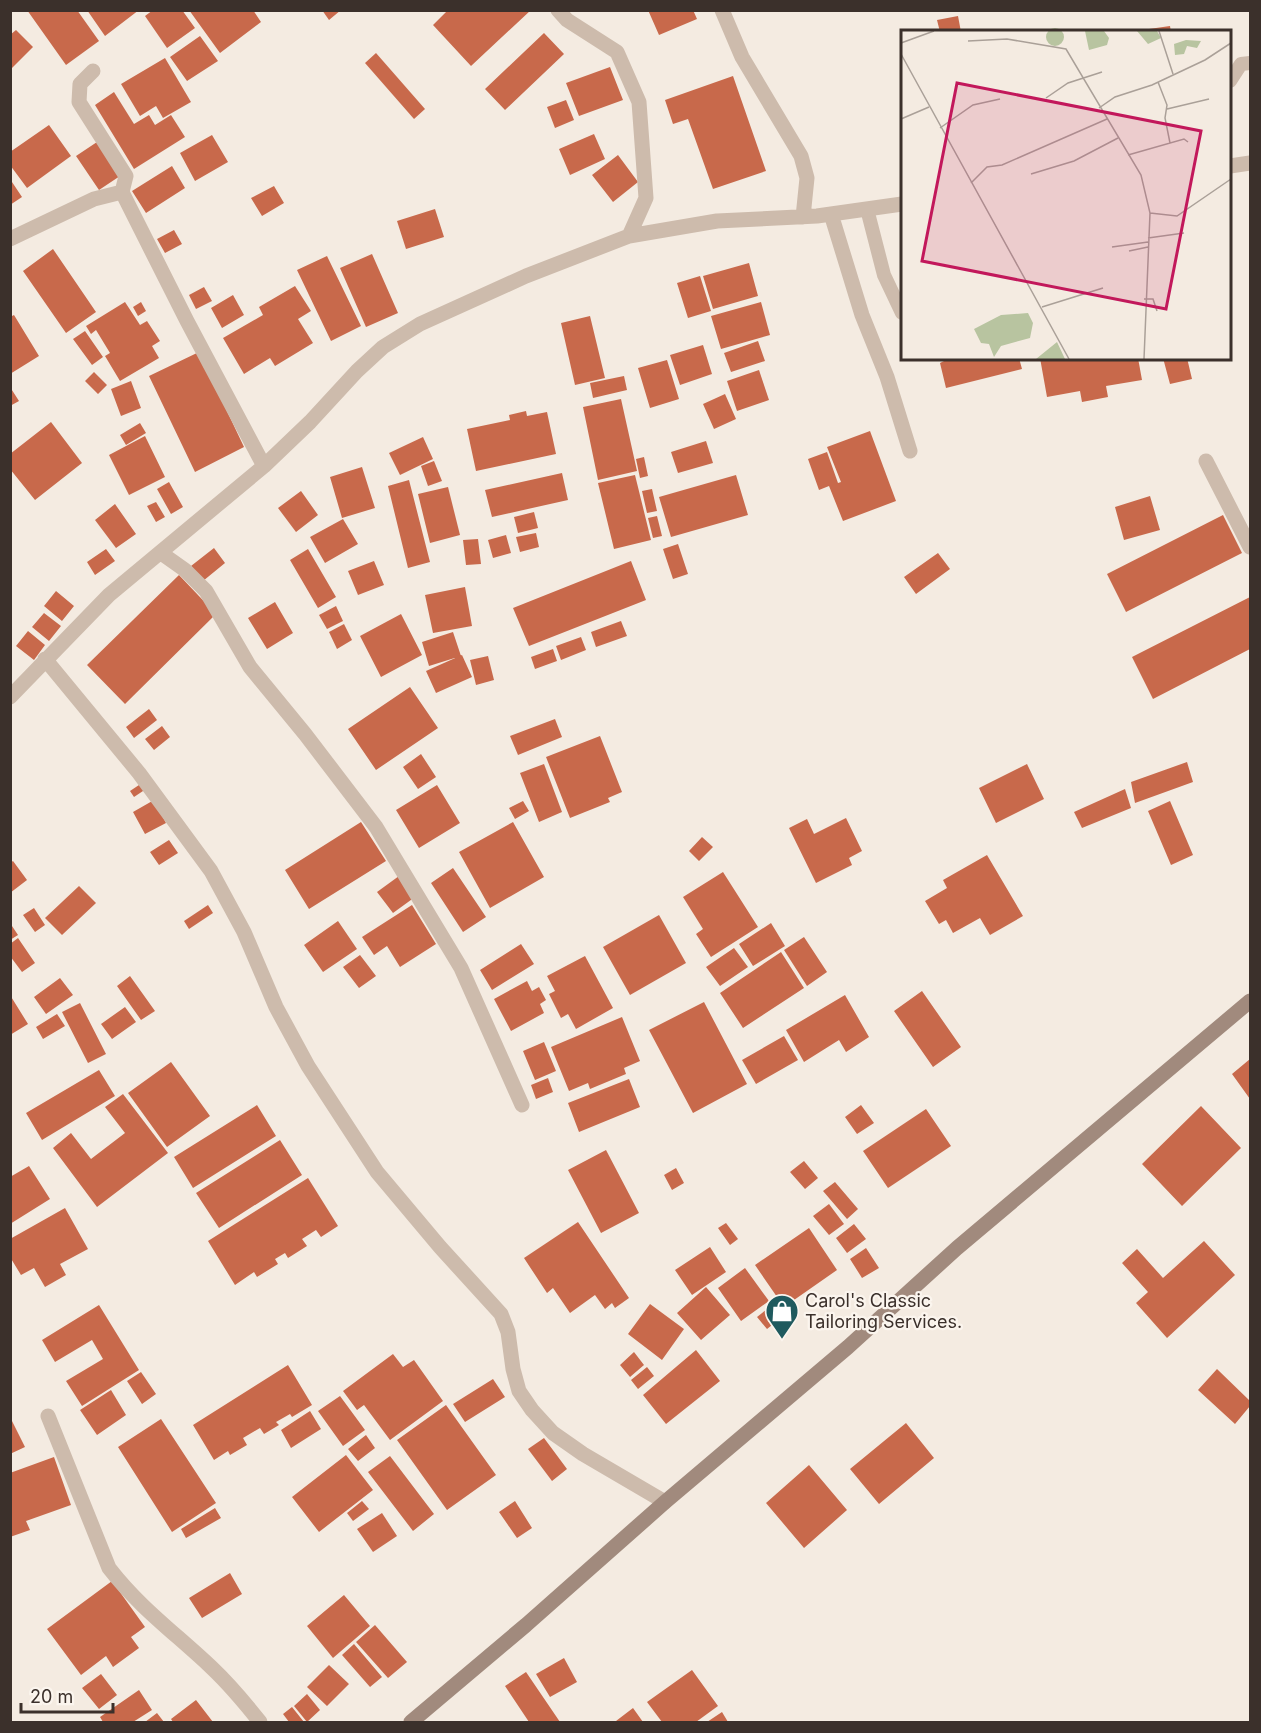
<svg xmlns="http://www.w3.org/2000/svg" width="1261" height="1733" viewBox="0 0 1261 1733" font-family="Inter,sans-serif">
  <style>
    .building { fill: #c8694b }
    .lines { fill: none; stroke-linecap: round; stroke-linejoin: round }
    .lane { stroke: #cdbbac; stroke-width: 14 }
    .street { stroke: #cdbbac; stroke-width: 15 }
    .secondary { stroke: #a18a7d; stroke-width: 15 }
    .labels { text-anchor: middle; stroke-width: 4.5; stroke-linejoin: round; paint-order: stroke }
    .poi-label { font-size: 18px; fill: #3b302b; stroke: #fbf5ee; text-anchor: start }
    .inset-road { fill: none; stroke: #aaa098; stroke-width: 1.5 }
    .view { fill: #c2185b; fill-opacity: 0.15; stroke: #c2185b; stroke-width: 3 }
    .inset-edge { fill: none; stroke: #3b302b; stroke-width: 3 }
  </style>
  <rect width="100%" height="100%" fill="#f4ebe1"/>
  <path class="building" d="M27,10h50l22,31 -33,24z
    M87,10h52l-34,26z
    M153,10h29l13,18 -28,20 -22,-32z
    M189,10h64l8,12 -41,31z
    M322,10h19l-12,10z
    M448,10h83l-60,56 -38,-41z
    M648,10h45l4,9 -38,16z
    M958,16l3,16h-21l-3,-12z
    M1170,26l1,6h-29v-2z
    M16,30l17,17 -23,23v-35z
    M544,33l20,21 -59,56 -20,-21z
    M200,36l18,25 -31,20 -17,-24z
    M376,53l49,56 -11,10 -49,-56z
    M165,58l26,44 -28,16 -7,-12 -16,10 -19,-32z
    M610,67l13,33 -44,16 -13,-33z
    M733,76l33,95 -53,18 -25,-70 -15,5 -8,-24z
    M114,92l20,32 15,-9 6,10 16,-10 14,22 -51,32 -39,-64z
    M566,100l8,20 -19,8 -8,-21z
    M49,125l22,31 -44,32 -17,-23v-13z
    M594,134l11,25 -35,16 -11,-26z
    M212,135l16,27 -33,19 -15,-28z
    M97,142l23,34 -21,14 -23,-34z
    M618,155l20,27 -25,20 -21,-27z
    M172,166l13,22 -39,25 -14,-22z
    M10,179l12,18 -12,8z
    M274,186l10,17 -22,13 -11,-18z
    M435,209l9,28 -38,12 -9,-28z
    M174,230l8,14 -17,9 -8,-14z
    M53,249l43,63 -30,21 -43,-62z
    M372,254l26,59 -32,14 -26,-59z
    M327,256l34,70 -30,15 -34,-71z
    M749,263l9,33 -45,13 -10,-33z
    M700,276l11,35 -23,7 -11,-35z
    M295,286l16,25 -13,8 15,24 -38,23 -5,-8 -26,16 -21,-36 40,-23 -4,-8z
    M204,287l8,14 -16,8 -7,-14z
    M233,295l11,20 -22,13 -11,-20z
    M125,302l15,23 7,-4 13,20 -8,5 7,12 -39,23 -15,-25 5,-3 -14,-23 -5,4 -5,-8z
    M141,302l5,9 -8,5 -5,-9z
    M761,302l9,33 -49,14 -10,-33z
    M14,315l25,41 -29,18v-57z
    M590,316l15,62 -30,7 -14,-62z
    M85,331l18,26 -11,8 -19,-26z
    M758,341l7,20 -34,11 -7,-19z
    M703,345l9,29 -32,11 -10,-30z
    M199,352l45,95 -49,25 -46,-96z
    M943,358h76l3,11 -76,19 -6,-25 4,-2z
    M1040,358h98l4,22 -36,6 2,11 -26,5 -2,-11 -33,6z
    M1163,358h24l5,21 -22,5z
    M667,360l12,39 -29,9 -12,-40z
    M759,370l10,30 -32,11 -10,-30z
    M94,372l13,13 -9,9 -13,-13z
    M624,376l3,14 -34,8 -3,-15z
    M131,381l10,27 -20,8 -10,-27z
    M10,387l9,14 -9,5z
    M725,394l11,25 -22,10 -11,-25z
    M621,399l16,72 -39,9 -15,-73z
    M526,411l1,5 20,-4 9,42 -80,17 -9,-42 43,-9 -1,-5z
    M51,422l31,41 -47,37 -25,-31v-15z
    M140,423l6,10 -20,12 -6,-10z
    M870,431l26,70 -53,20 -14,-35 -10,4 -11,-31 19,-7 11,31 3,-1 -14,-35z
    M145,436l20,41 -36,18 -20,-40z
    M423,437l10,22 -33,16 -11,-22z
    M706,441l7,22 -35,10 -7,-21z
    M644,457l4,19 -8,2 -4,-19z
    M434,461l8,20 -14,5 -7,-20z
    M362,467l13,41 -33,10 -12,-41z
    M562,473l6,27 -76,17 -7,-27z
    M635,475l16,65 -37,9 -16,-66z
    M736,475l12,40 -77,22 -12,-40z
    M409,480l21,82 -22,6 -20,-82z
    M169,482l14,25 -12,7 -14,-25z
    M448,487l12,48 -30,8 -12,-49z
    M652,489l5,22 -10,2 -5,-22z
    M301,491l17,24 -22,17 -18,-24z
    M1150,496l10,34 -36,10 -9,-33z
    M156,502l9,15 -9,5 -9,-16z
    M115,504l21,30 -20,14 -21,-28z
    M534,512l4,16 -20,5 -4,-16z
    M1223,515l19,38 -116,59 -19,-38z
    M657,516l5,20 -9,2 -5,-20z
    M343,519l15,25 -33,19 -15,-26z
    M536,533l3,14 -19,5 -4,-15z
    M506,535l5,18 -18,5 -5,-18z
    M478,539l3,25 -15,1 -3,-25z
    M678,544l10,30 -15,5 -10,-30z
    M214,548l11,15 -22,18 -12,-15z
    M106,549l9,12 -20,14 -8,-13z
    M308,549l28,48 -18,11 -28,-48z
    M938,553l12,16 -34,25 -12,-17z
    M374,561l10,24 -26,10 -10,-24z
    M631,561l15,39 -117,46 -16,-38z
    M179,575l37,39 -91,90 -38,-39z
    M465,587l7,39 -39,7 -8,-38z
    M56,591l18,15 -12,15 -18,-15z
    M1250,597v52l-97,50 -21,-42z
    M275,602l18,31 -26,16 -19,-31z
    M336,606l7,15 -16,8 -8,-14z
    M44,613l17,13 -12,15 -17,-14z
    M401,614l21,41 -41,22 -21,-41z
    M621,621l6,15 -31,11 -5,-15z
    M344,624l8,16 -15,9 -8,-17z
    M28,631l17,14 -11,15 -18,-14z
    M453,632l8,24 -32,10 -7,-24z
    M581,637l5,13 -25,10 -5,-14z
    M553,649l4,12 -22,8 -4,-12z
    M462,655l10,22 -36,16 -10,-22z
    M488,656l6,24 -18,5 -6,-25z
    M410,687l28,41 -62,42 -28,-41z
    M149,709l8,11 -23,18 -8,-11z
    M555,719l7,18 -44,18 -8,-19z
    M162,726l8,11 -16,13 -9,-11z
    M600,736l22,56 -14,6 2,4 -40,16 -24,-61z
    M421,754l15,23 -18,12 -15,-22z
    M1187,762l6,20 -58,21 -4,-21z
    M544,764l18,48 -23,10 -19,-49z
    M1027,764l17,35 -48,24 -17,-35z
    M142,783l4,6 -12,8 -4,-6z
    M437,785l23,38 -41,25 -23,-38z
    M1125,789l6,19 -49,20 -8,-16z
    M154,800l12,23 -21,11 -12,-22z
    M523,801l6,10 -14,8 -6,-11z
    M1170,801l23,54 -22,10 -23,-54z
    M846,818l16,33 -13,7 3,7 -36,18 -27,-55 18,-9 7,15z
    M361,822l25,39 -77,48 -24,-39z
    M513,822l31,55 -54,31 -31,-56z
    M702,837l11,10 -14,14 -10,-10z
    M169,840l9,13 -19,12 -9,-13z
    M987,855l36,61 -33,19 -10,-17 -27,15 -7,-13 -7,4 -14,-23 22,-13 -4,-8z
    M13,861l14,19 -17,13v-30z
    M453,868l33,49 -23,15 -32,-49z
    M723,872l35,55 -47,30 -15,-23 7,-5 -20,-32z
    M399,876l16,21 -22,16 -16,-21z
    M79,886l17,17 -34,32 -17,-17z
    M208,905l5,8 -24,16 -5,-8z
    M412,905l24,39 -36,23 -13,-21 -13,9 -12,-18z
    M34,908l11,17 -10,7 -12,-17z
    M659,915l27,48 -56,32 -27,-48z
    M338,921l19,28 -34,23 -19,-27z
    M10,923l8,12 -8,5z
    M771,923l14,23 -32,20 -14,-22z
    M804,937l23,35 -20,14 -23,-36z
    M18,938l17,25 -13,9 -12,-16v-12z
    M521,944l13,20 -42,26 -12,-20z
    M734,948l14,19 -28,19 -14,-19z
    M781,952l23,36 -61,40 -23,-35z
    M360,955l16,21 -17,12 -16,-21z
    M585,956l28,52 -37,21 -8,-15 -7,4 -12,-24 6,-3 -8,-15z
    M130,976l25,35 -14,9 -24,-34z
    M60,978l13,17 -27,19 -12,-17z
    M527,981l5,10 7,-4 7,13 -6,4 4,9 -33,18 -17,-32z
    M922,991l39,56 -28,20 -39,-56z
    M10,995l18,29 -18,11z
    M845,995l24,42 -23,15 -7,-12 -35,22 -18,-32z
    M704,1002l43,82 -54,29 -44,-83z
    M80,1003l26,51 -18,9 -26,-51z
    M125,1007l11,15 -24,17 -11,-15z
    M57,1014l8,12 -22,13 -7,-12z
    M622,1017l18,44 -16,7 2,6 -36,15 -2,-6 -19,8 -18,-44z
    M784,1036l14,24 -42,24 -14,-24z
    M544,1042l12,29 -21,9 -12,-29z
    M1250,1059v40l-18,-25z
    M171,1062l39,54 -43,31 -39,-54z
    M99,1070l16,26 -73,44 -16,-27z
    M548,1078l5,14 -17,7 -5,-14z
    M629,1079l11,28 -61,25 -11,-29z
    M123,1094l45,59 -71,54 -44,-59 18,-15 20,26 34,-26 -20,-26z
    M257,1105l19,31 -83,52 -19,-31z
    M861,1105l13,18 -17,11 -12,-17z
    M1201,1106l40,42 -59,58 -40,-42z
    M926,1109l25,37 -63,42 -25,-37z
    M280,1140l22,35 -83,53 -23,-35z
    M606,1150l33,63 -38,20 -33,-63z
    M804,1161l14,17 -13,11 -15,-17z
    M29,1166l21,33 -40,25v-47z
    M676,1168l8,15 -12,7 -8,-15z
    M308,1178l30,48 -17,11 -5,-7 -14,9 5,7 -19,12 -3,-5 -10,6 3,5 -21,13 -3,-5 -19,13 -27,-44z
    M835,1182l23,27 -11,10 -24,-28z
    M829,1204l15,20 -15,11 -16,-19z
    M65,1208l23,41 -28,15 6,11 -21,12 -11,-19 -13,7 -11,-18v-18z
    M578,1222l51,76 -14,10 -3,-5 -7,6 -10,-14 -25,18 -17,-25 -6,5 -23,-35z
    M726,1223l12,16 -8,6 -12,-17z
    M854,1224l12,15 -19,14 -11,-15z
    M809,1228l28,42 -53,37 -29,-42z
    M1204,1241l31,34 -68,63 -31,-35 12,-11 -26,-29 15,-14 26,29z
    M710,1247l16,25 -34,23 -17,-25z
    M866,1248l13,20 -17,10 -12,-19z
    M745,1268l24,33 -28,20 -23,-33z
    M706,1287l24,28 -29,25 -24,-27z
    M650,1304l34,25 -22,31 -34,-26z
    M99,1305l40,65 -57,36 -16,-25 37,-22 -11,-19 -37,22 -13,-22z
    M772,1305l9,13 -14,11 -10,-12z
    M696,1350l24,31 -54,43 -23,-29z
    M634,1352l10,13 -14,12 -10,-12z
    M393,1354l10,13 11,-7 29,41 -53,39 -26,-35 -7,5 -14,-19z
    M288,1365l24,40 -20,12 -2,-3 -14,8 3,3 -15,9 -4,-6 -17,10 4,7 -17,10 -2,-4 -14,9 -21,-35z
    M647,1367l7,9 -16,13 -7,-9z
    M1217,1369l33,32v5l-15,18 -37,-34z
    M141,1372l15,22 -14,10 -15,-23z
    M493,1379l12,18 -40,25 -12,-18z
    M111,1390l15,25 -29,20 -17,-25z
    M340,1396l25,34 -22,16 -25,-35z
    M446,1405l50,70 -49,35 -50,-70z
    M310,1411l11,18 -30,19 -10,-18z
    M10,1417l15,30 -15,7z
    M161,1419l55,84 -44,29 -54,-85z
    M906,1423l28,35 -55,46 -29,-35z
    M366,1435l9,13 -17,13 -10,-12z
    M544,1438l23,31 -15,12 -24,-32z
    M346,1455l27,35 -54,42 -27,-35z
    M390,1456l44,58 -21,17 -45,-59z
    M54,1457l17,48 -45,16 4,9 -20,7v-64z
    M809,1465l38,45 -43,38 -38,-45z
    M362,1501l7,8 -16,12 -6,-8z
    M515,1501l17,27 -15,10 -18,-26z
    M215,1508l6,10 -35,20 -5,-9z
    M382,1513l15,23 -24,16 -16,-23z
    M230,1573l12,21 -40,24 -13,-20z
    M112,1581l33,46 -14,10 8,11 -26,19 -7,-11 -25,19 -34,-46z
    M344,1595l26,31 -37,32 -26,-32z
    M375,1625l32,37 -19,16 -32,-36z
    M354,1644l28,33 -12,10 -28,-32z
    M564,1658l13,24 -27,15 -14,-23z
    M329,1665l20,19 -22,22 -20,-19z
    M692,1670l26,36 -22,16h-34l-15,-20z
    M526,1672l34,50h-31l-24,-36z
    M101,1674l16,21 -18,14 -17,-21z
    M139,1690l13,20 -19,12h-30l-3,-5z
    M307,1694l13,16 -13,12 -13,-16z
    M196,1700l17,22h-40l-2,-3z
    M292,1707l12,15h-15l-6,-8z
    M633,1708l10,14h-26l-1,-1z
    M722,1712l6,10h-21z
    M157,1713l7,9h-19z"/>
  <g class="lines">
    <path class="lane" d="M1230,81l11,-17 9,-1
      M867,209l17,66 18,38"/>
    <path class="street" d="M558,10l9,10 50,32 22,50 7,96 -17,38
      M722,10l20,47 59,99 6,22 -4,39
      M93,71l-13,13 -1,18 47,74 -4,16 65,129 77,145
      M1230,166l20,-3
      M831,214l31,101 25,62 23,74
      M10,239l84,-40 28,-7
      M1206,461l44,86
      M161,553l24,17 21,21 44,76 55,67 71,93 85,141 61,137
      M45,659l94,114 72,98 33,61 32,75 32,59 69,106 63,75 61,67 7,18 5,37 6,22 13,19 21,23 30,21 82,48
      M10,697l99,-102 155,-129 46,-44 47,-51 26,-24 37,-23 106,-48 103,-40 88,-15 100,-5 85,-12
      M48,1416l61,152c31,40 66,65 102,99 18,17 34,36 49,55"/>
    <path class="secondary" d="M411,1722l115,-97 139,-123 183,-155 109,-99 293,-247"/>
  </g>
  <defs>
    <g id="shop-pin" transform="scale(1.725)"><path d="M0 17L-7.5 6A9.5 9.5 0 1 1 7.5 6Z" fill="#1f5a5e" stroke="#fbf5ee"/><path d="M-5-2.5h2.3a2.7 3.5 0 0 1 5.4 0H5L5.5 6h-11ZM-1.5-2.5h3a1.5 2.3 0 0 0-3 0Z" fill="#fff"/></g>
  </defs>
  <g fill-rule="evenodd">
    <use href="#shop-pin" x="782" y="1311"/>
  </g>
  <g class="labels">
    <g class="poi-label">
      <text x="805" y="1307">Carol's Classic<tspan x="805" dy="21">Tailoring Services.</tspan></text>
    </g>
  </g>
  <g transform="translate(901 30)">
    <rect width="330" height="330" fill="#f4ebe1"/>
    <path d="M145 7a9 9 0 1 1 18 0a9 9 0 1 1-18 0ZM184,1h19l5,7 -2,7 -18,5zM236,1h20l4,7 -13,6zM285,10l15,1 -4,7 -10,-2 -3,8 -9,1 -1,-11zM127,283l5,10 -3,15 -29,8 -7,11 -5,-13 -8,-1 -7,-14 27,-14zM156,312l8,17h-29z" fill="#b8c4a0"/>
    <path class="inset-road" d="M258,1l14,43M67,11l39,-2 59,10 75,126 9,38 -6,146M0,13l33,-12M0,24l168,305M257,52l9,23 -2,13 5,25M145,68l22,-15 34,-11M198,78l16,-11 37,-12 53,-25 26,-17M266,79l42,-10M0,89l28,-12M39,98l33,-23 27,-6M227,125l56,-16 4,3M130,144l43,-13 44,-23M70,153l16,-16 15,-2 105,-46M249,183l27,3 54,-37M247,208l36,-5M211,217l36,-5M228,221l19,-4M243,269h9l4,12M141,277l61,-19"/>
    <path class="view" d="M56,53l244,48 -35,178 -244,-48z"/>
    <rect width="330" height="330" class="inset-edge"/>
  </g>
  <rect width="1261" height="1733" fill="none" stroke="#3b302b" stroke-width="24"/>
  <path d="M21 1703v9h92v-9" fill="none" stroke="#3b302b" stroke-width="3"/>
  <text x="30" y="1703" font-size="18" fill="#3b302b" stroke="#fbf5ee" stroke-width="4.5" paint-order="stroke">20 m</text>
</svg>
